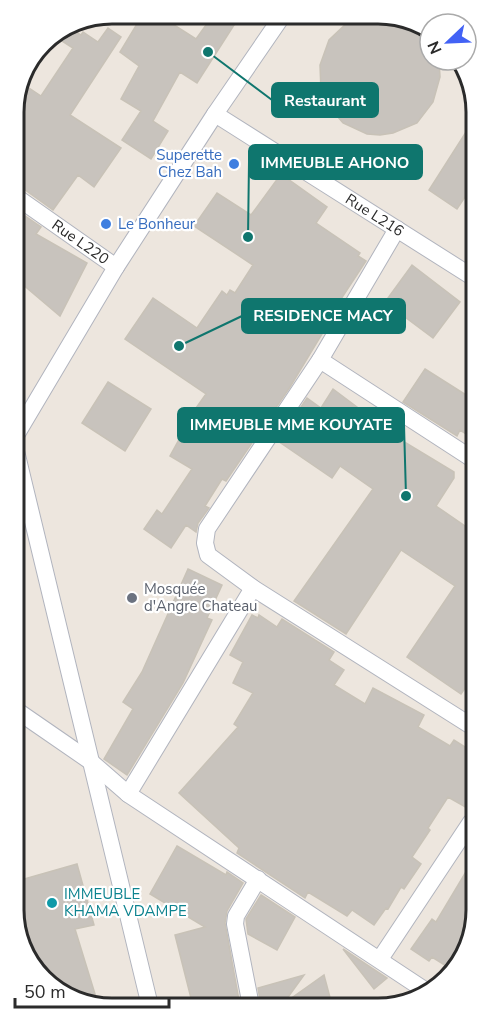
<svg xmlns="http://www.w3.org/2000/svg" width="490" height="1022" viewBox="0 0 490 1022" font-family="'Nunito Sans',sans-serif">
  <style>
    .building { fill: #c8c3bd; stroke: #c8c2b7; stroke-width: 1.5 }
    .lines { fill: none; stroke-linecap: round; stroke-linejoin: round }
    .street-casing { stroke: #b1b4be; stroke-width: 18 }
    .street { stroke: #fff; stroke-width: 16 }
    .shop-dot { fill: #3f7fe0; stroke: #fff; stroke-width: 2 }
    .worship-dot { fill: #6b7280; stroke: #fff; stroke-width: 2 }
    .culture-dot { fill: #0f9aa8; stroke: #fff; stroke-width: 2 }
    .labels { text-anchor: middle; stroke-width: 4.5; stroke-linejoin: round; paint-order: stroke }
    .shop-label { font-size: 15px; fill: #366cbe; stroke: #fff; text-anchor: end }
    .street-label { font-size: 15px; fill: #2b2b2b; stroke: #fff }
    .worship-label { font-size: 15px; fill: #5b616d; stroke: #fff; text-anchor: start }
    .culture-label { font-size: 15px; fill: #0d838f; stroke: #fff; text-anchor: start }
    .rim { fill: none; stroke: #2b2b2b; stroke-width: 3 }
    .leader { fill: none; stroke: #0f766e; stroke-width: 2 }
    .callout-dot { fill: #0f766e; stroke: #fff; stroke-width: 2 }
    .callout { fill: #0f766e; stroke: #0f766e; stroke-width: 2 }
    .callout-label { font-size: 16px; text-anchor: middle; font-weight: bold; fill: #fff }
  </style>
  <rect width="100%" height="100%" fill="#ede6de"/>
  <path class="building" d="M143,14h14l39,25 18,-25h11l11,8 -39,61 -17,-11 -27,49 15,10 -17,28 -29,-19 19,-29 -20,-12 18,-33 -19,-14z
    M366,15h27l19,9 18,17v19h9l1,17 -7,25 -16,21 -24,10 -13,2 -13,-1 -24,-11 -17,-20 -5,-12 -1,-26 9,-25 19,-18z
    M108,28l13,9 -51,78 51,33 -27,39 -16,-12 -25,35 -32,-23 -6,-1 -1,-86 9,-16 18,12 32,-48 -19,-12 18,-7 9,6 2,-3 15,10z
    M473,121v64l-16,24 -28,-19z
    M281,174l46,33 -11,16 44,30 -2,3 8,5 -31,47 2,1 -47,78 -64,94 -4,-2 -17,27 4,2 -11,15 -2,9 -10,-7 -15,23 -27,-19 13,-19 5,4 30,-45 -22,-13 11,-20 11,-15 -3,-3 17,-24 -81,-55 28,-41 44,30 25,-37 5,4 3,-5 5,3 18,-28 -59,-39 23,-33 34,22z
    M15,209l26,18 -5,7 51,29 -27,53 -45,-38z
    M412,265l48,37 -27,36 -48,-36z
    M425,369l49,31v39l-14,-9 -3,6 -54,-34z
    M108,382l43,27 -26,42 -43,-28z
    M333,389l68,51 53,32v6l-18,28 39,27v141l-14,20 -54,-37 48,-71 -54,-36 -55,84 -52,-33 79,-112 -33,-23 -8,12 -54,-37 29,-43 14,10z
    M188,569l34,16 -15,33 5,2 -29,63 -56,92 -23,-16 29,-50 -10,-7 19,-30z
    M252,615l6,3 1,-3 18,12 5,-8 52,33 -5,8 15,10 -10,15 31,19 8,-16 51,27 -6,12 32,19 4,-6 22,14v59l-28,-16 -20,31 2,2 -18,27 9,7 -17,25 -3,-2 -13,22 -2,-1 -12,17 -22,-15 -5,6 -39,-24 -3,6 -68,-45 2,-5 -60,-55 59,-66 -4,-3 19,-31 -20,-10 10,-21 -13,-7z
    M177,846l49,29 1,-3 16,11 -16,28 -2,12 15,83h-47l-18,-71 30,-8 -55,-33z
    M476,855v61l-22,55 -22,-14 -3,4 -18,-12 21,-30 4,3z
    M77,864l17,61 -19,4 24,78h-6l-46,-23 -30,-48v-55z
    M261,895l34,22 -18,33 -29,-16 -2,-15z
    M343,949l44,29 -13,11z
    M304,975l-21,29 41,-29 8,30 -71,1 -3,-18z"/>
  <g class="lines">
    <g class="street-casing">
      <g id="street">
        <path id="s1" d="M215,114l259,164"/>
        <path id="s2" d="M15,196l101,71"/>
        <path d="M397,229l-77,131 -113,169 -2,14 3,12 45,33 223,141"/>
        <path d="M320,360l154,100"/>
        <path d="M15,437l101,-170 99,-153 68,-99"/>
        <path d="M15,447l135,559"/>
        <path d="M16,710l74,51 38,33 298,197"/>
        <path d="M128,794l125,-206"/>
        <path d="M380,959l91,-137"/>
        <path d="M251,1006l-16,-82 1,-8 22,-37"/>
      </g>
    </g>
    <use href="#street" class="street"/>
  </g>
  <g class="shop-dot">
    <circle cx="234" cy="164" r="6"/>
    <circle cx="106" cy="224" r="6"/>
  </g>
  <circle class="worship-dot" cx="132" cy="598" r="6"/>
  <circle class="culture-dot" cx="52" cy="903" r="6"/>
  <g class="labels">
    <g class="shop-label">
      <text x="222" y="160">Superette<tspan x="222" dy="17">Chez Bah</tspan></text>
      <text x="118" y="229" text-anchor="start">Le Bonheur</text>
    </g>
    <g class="street-label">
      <text dy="5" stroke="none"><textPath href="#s1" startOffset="189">Rue L216</textPath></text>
      <text dy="5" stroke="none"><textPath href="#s2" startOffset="80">Rue L220</textPath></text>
    </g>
    <g class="worship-label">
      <text x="144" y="594">Mosquée<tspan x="144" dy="17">d'Angre Chateau</tspan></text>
    </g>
    <g class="culture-label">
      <text x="64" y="899">IMMEUBLE<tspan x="64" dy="17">KHAMA VDAMPE</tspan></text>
    </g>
  </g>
  <path d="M0 0H490V1022H0ZM112 24H378A88 88 0 0 1 466 112V910A88 88 0 0 1 378 998H112A88 88 0 0 1 24 910V112A88 88 0 0 1 112 24Z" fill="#fff" fill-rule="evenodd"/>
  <path class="rim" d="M112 24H378A88 88 0 0 1 466 112V910A88 88 0 0 1 378 998H112A88 88 0 0 1 24 910V112A88 88 0 0 1 112 24Z"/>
  <path class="leader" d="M208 52L272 100M248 237L249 162M179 346L242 316M406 496L404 425"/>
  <g class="callout-dot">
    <circle cx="208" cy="52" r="6"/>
    <circle cx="248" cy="237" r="6"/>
    <circle cx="179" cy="346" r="6"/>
    <circle cx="406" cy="496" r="6"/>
  </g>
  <g class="callout">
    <rect x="272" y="83" width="106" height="34" rx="6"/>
    <rect x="249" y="145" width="173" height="34" rx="6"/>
    <rect x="242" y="299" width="163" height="34" rx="6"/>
    <rect x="178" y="408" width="226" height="34" rx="6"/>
  </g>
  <g class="callout-label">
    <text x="325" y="106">Restaurant</text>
    <text x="335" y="168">IMMEUBLE AHONO</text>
    <text x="323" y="321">RESIDENCE MACY</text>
    <text x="291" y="430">IMMEUBLE MME KOUYATE</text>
  </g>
  <g transform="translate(448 42) rotate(247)"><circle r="28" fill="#ffffff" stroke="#aaaaaa" stroke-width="1.5"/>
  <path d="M0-4.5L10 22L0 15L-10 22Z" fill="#4262f5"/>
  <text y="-9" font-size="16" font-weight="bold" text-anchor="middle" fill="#2b2b2b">N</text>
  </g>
  <path d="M15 998v9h154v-9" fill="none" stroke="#2b2b2b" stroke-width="3"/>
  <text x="24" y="998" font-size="18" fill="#2b2b2b" stroke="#ffffff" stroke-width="4.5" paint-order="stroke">50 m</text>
</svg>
